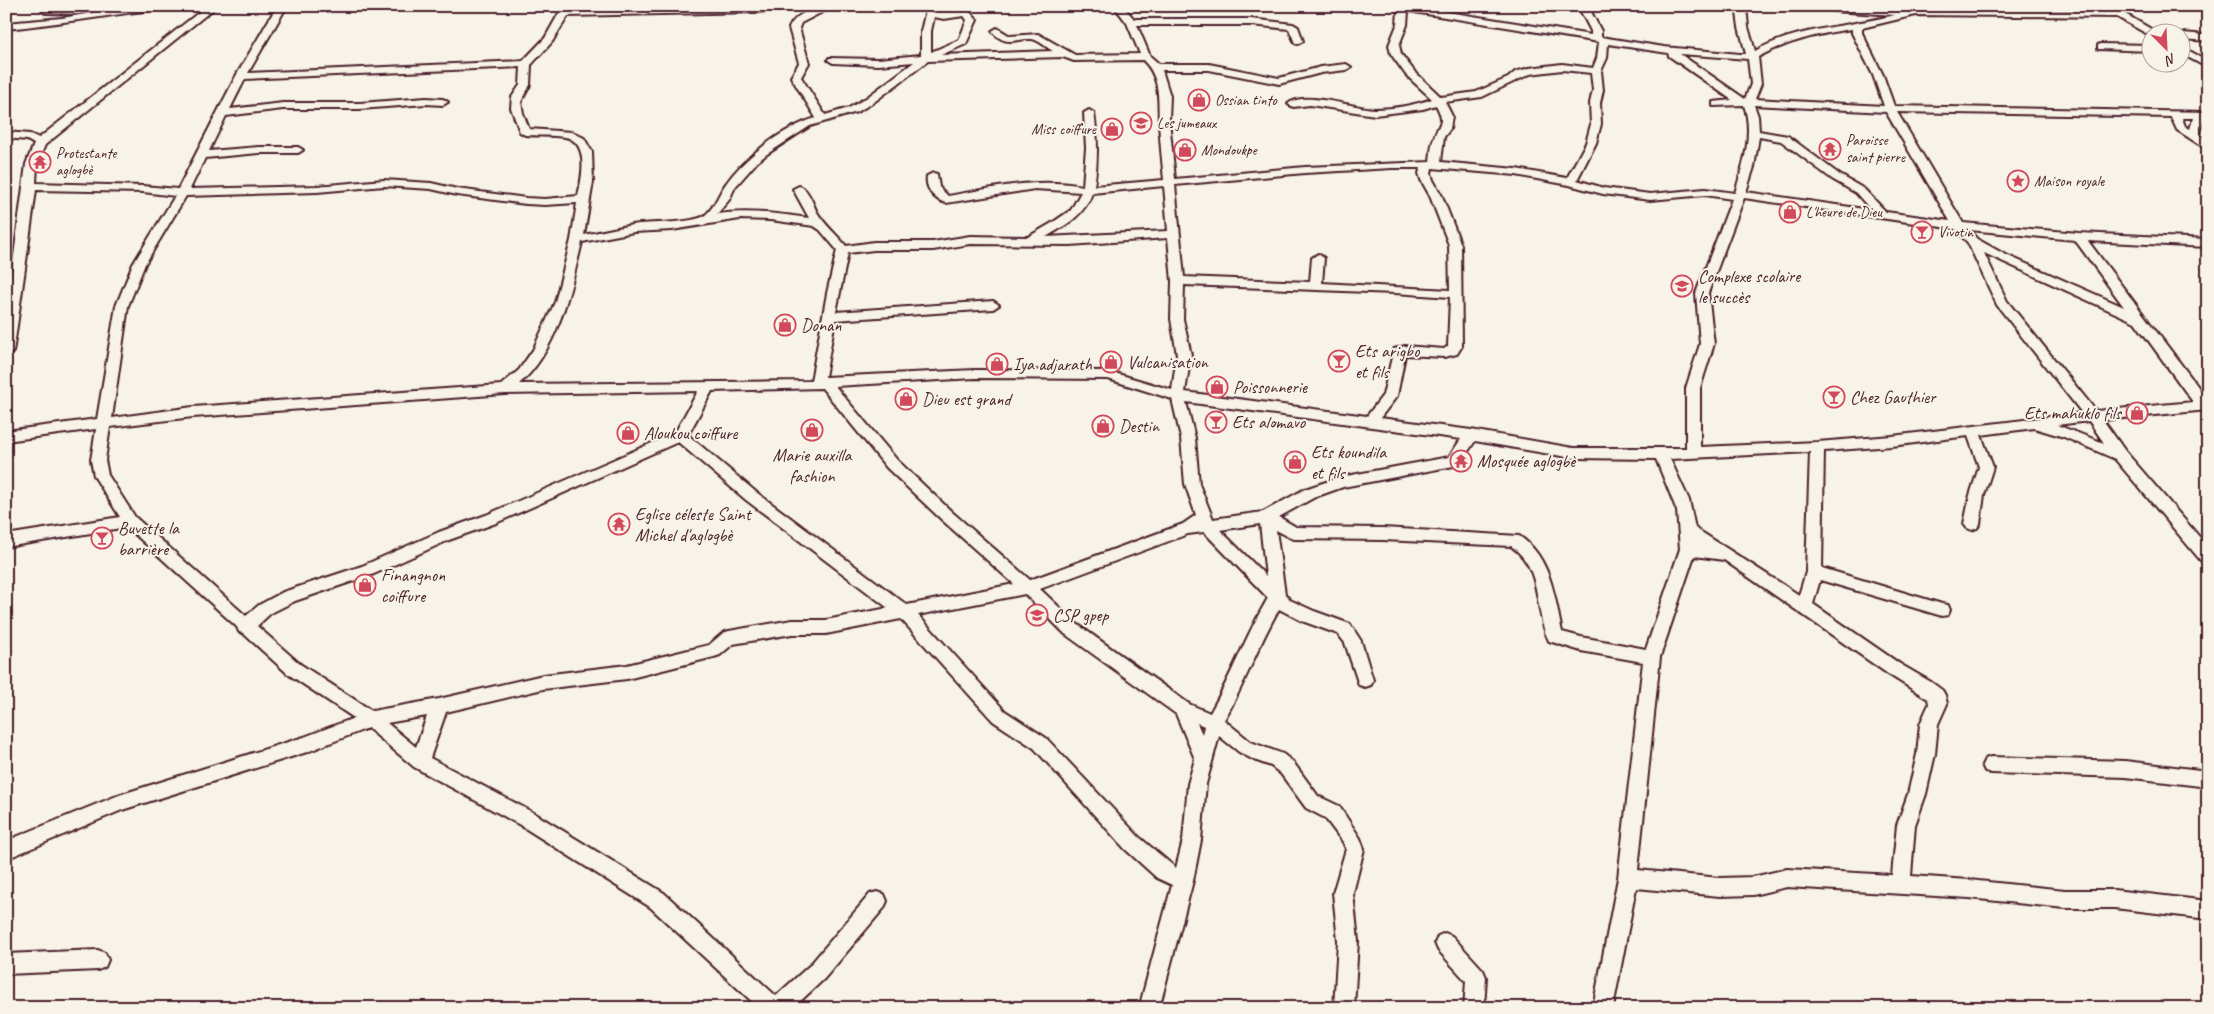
<svg xmlns="http://www.w3.org/2000/svg" width="2214" height="1014" viewBox="0 0 2214 1014" font-family="Caveat,sans-serif">
  <style>
    .lines { fill: none; stroke-linecap: round; stroke-linejoin: round }
    .street-casing { stroke: #4a1f2b; stroke-width: 4 }
    .street { fill: #f7f3e8; fill-rule: evenodd }
    .labels { text-anchor: middle; stroke-width: 4; stroke-linejoin: round; paint-order: stroke }
    .far-poi-label { font-size: 15px; fill: #4a1f2b; stroke: #f7f3e8; text-anchor: start }
    .poi-label { font-size: 18px; fill: #4a1f2b; stroke: #f7f3e8; text-anchor: start }
  </style>
  <rect width="100%" height="100%" fill="#f7f3e8"/>
  <filter id="ink" filterUnits="userSpaceOnUse"><feTurbulence type="fractalNoise" baseFrequency=".02" numOctaves="2"/><feDisplacementMap in="SourceGraphic" scale="10" xChannelSelector="R" yChannelSelector="G"/><feConvolveMatrix kernelMatrix="1 2 1 2 8 2 1 2 1" color-interpolation-filters="sRGB"/></filter>
  <g filter="url(#ink)">
    <g class="lines">
      <g class="street-casing">
        <path id="street" d="M39,6l40,2 5,3 -5,3 -33,-1 -3,-1z
          M132,6h31l-4,3c-51,6 -101,15 -153,20v-6l56,-5z
          M207,6h10l-172,139 -8,19 -1,19 107,3 35,3 58,-113 41,-70h10l-39,67 275,-12 22,-23 18,-32h10l-2,4 224,-4 -4,3 -33,3 -190,4 -16,26 -21,23 -1,20 -9,17 2,11 6,16 43,3 12,6 8,14 1,30 -9,53c16,-3 32,-7 48,-10 16,-3 59,-1 72,-9 10,-7 14,-21 21,-31 19,-28 59,-58 91,-67l-25,-41 8,-14 -10,-35c7,-16 29,-22 45,-22l-33,17 -2,5 10,35 -8,14 24,38 24,-7 17,-10 48,-36 -36,3 -45,-2 -5,-3 1,-2 49,1 43,-4v-24l6,-25h10l-2,6 34,-1 8,9 -11,24 -25,11 112,-4c-6,-3 -14,-11 -21,-12 -16,-1 -26,9 -40,-8l5,-3 13,8 28,-2 37,21 65,-1 -13,-31 -13,-17h9l11,13h117l42,5 5,3 5,14 -5,3 -3,-1 -6,-14 -38,-4h-114l13,31 9,8h50l70,14 42,-11 25,-3 5,3 -5,3 -25,3 -42,11 -70,-14h-47l8,26 -1,24 6,59 130,-12 125,-5c1,-8 1,-17 4,-24 5,-17 12,-14 2,-33l-13,4 -48,6 -65,-10 -17,2 -5,-3c15,-14 67,4 87,5 18,0 40,-4 57,-10l-26,-24 -15,-21 -2,-9 8,-20 1,-15 -11,-4h23l181,29v-4l-13,-25h10l13,25v6l63,10 76,7h6l-7,-27 -3,-21h10l2,21 7,24c43,-24 94,-24 140,-36l-62,-4 -2,-2 5,-3 61,3 3,1 1,3 15,-4 192,2 1,-3h6l41,24h-4v4l-3,-1 -32,-18 -201,-2 -54,13v5l21,42 11,31 314,6v6h-4l-4,17 8,6v9l-31,-20 -6,-13 -274,-5 66,111 116,10 129,6v8l-120,-6 120,159v10l-105,10 22,31 83,96v17l-6,-2 -87,-103 -51,-22 -30,-9 -53,7 12,32 -9,28 -4,29 -3,4 -5,2 -5,-2 -3,-4 6,-29 9,-28 -11,-31 -76,10 -68,5 -2,117 120,36 6,1 2,5 -2,5 -6,1 -122,-36 -7,24 87,60 31,18 11,8 3,5 2,9 -9,20 -3,30 -9,40 -11,31 -4,51 58,4 96,10h49l94,11v18l-94,-11h-49l-96,-10 -182,-11 -34,8 -33,1 -84,-8 -23,120h-20l25,-130 25,-216 -62,-11 -32,-10c-16,-31 -5,-72 -38,-95l-128,-6 -90,-1 -17,-9 9,64 5,6 24,11 36,13 11,17 12,39 -2,5 -6,2 -6,-2 -14,-42 -7,-9 -36,-13 -23,-12c-21,36 -34,75 -55,111l27,22 32,12 10,8 25,34 21,10 21,32 4,11 -11,44 5,48 -4,67h-20l4,-67 -5,-48 13,-44 -3,-7 -18,-24 -19,-10 -25,-34 -10,-8 -17,-6 -15,-8 -20,-16 -13,48 -5,56 -8,41 -32,120 1,7h-20l-1,-7 31,-116 -15,-7 -32,-29 -91,-101 -41,-27 -92,-102 -75,15h-34l-59,10 -13,11 -6,2 -87,22 -84,10 -97,23 -16,46 104,55 130,80 112,103 34,-31 60,-71 7,-2 7,2 3,7 -3,7 -60,71 -31,29h-34l-109,-101 -130,-82 -106,-58 -46,-39 -61,24 -185,58 -116,49v-18l113,-46 185,-58 50,-19 -66,-44 -45,-41 -4,-1 -2,-5 -110,-100 -121,20v-12l114,-18 -26,-41 -3,-16 5,-31 -90,12v-10l91,-12 19,-113 17,-42 42,-68 -32,-4 -107,-2 -20,143 -3,19 -7,4v-39l20,-153 8,-20 -7,-4 -21,-2v-6l24,2 9,4zM1408,11l191,31 -2,16 -4,10 -31,-4 -33,4 -14,4 -7,6 -32,14 -35,5 -27,-26 -13,-17 -2,-9 8,-20zM964,16l3,4 -8,20 -28,12v-21l3,-14 10,2zM1852,29v4l21,42 11,31 -129,-7 6,-15 -3,-27c28,-15 62,-24 94,-28zM1608,44l60,9 1,3 63,44 -19,2v4l31,-1c10,29 -1,60 -9,88l-30,-4 -55,5 -46,-6 -27,-8 19,-37 5,-19 -1,-21 3,-13 -2,-19 6,-13zM1680,54l68,5 3,25 -6,15zM1063,57l11,4 69,-1c18,18 15,38 16,62 1,19 3,38 5,58l-70,6c4,-24 4,-49 0,-73l-5,-3 -5,3 2,35 -3,38c-46,-9 -90,2 -135,10l-9,-9 -2,-13 -4,-1 -6,3c-2,13 7,24 19,27l89,-14 46,3 -10,18 -19,13 -24,14 -58,-1 -37,6h-59l-28,4c-9,-11 -22,-22 -29,-34 -4,-8 -9,-24 -18,-26l-6,3 16,29c-32,-4 -60,-8 -92,-4l12,-14 6,-13 22,-25 10,-8 43,-28 47,-14 17,-10 54,-41zM521,67l-1,18 -8,12 -1,11 9,24 5,3c13,1 27,0 40,2 25,5 17,41 13,59l-33,3 -19,-1 -69,-9 -26,-6 -47,-3 -67,6 -127,3 15,-31 54,-5h39l5,-3 -5,-3h-39l-50,4 17,-35 57,-7h77l66,-5 17,1 5,-3 -5,-3 -17,-1 -66,5h-77l-53,6 15,-30zM1562,70l29,3 2,17 -3,13 1,21 -5,19 -19,35 -51,-9 -75,-7 3,-25 6,-8 2,-13 -7,-14 37,-5 48,-23zM1754,105l132,7 64,109 -64,-9 -22,-23 -24,-14 -52,-39 -29,-5 -1,-15zM2182,118h11l-3,11 -5,-3zM1759,137l22,4 51,38 24,14 15,17 -125,-18 8,-25zM1392,168h29l-2,5 2,7 9,16 19,49 1,45 -128,-7 2,-25 -6,-4 -6,4 -2,24 -126,-5 -9,-92 130,-12zM1432,168l84,7 53,10 34,9 47,6 55,-5 27,4 -36,94 4,51 -14,44v60h-113l-102,-18 -91,-12 17,-22 8,-41 39,2 13,-3 5,-8 -1,-101 -19,-49 -9,-16 -2,-7zM384,186l47,3 26,6 69,9 19,1 32,-2 -6,37 -16,62 -22,48 -14,20 -18,15 -308,22 -81,11 16,-112 17,-42 41,-68 131,-4zM1164,186l4,45 -122,6c19,-11 39,-22 46,-44zM1744,198l211,31 13,14 29,62 85,108 -190,23 -75,6 -117,5v-59l14,-44 -6,-51zM740,219l30,1 44,6 6,4 17,20 -10,43 -16,88 -292,3c38,-32 52,-95 63,-142l52,-10 38,-2zM1969,230l106,10 49,67 -120,-53 -27,-15zM1168,238l4,43 -1,38 6,36 -5,35 -64,-19 -133,-1 -150,7 10,-57 158,-11 6,-4 -6,-4 -157,11 12,-59 26,-3h59l37,-6 100,1zM1984,253l151,69 58,80 -97,9 -89,-110zM1184,285l211,8 55,4 -2,49 -4,3 -39,-3 -11,3 -11,46 -16,21 -182,-24 6,-37 -8,-36zM975,378l133,1 64,20 9,39 4,46 11,31 -13,9 -153,56 -78,-68 -55,-52 -62,-74zM822,388l65,80 55,52 72,64 -107,21 -151,-113 -68,-57 24,-44zM698,391l-23,42 -189,82 -47,17 -77,34 -79,26 -24,13 -13,11 -111,-99 -27,-42 -3,-15 5,-33 83,-10 312,-23zM1186,402l275,37 -12,18 -108,20 -36,12 -42,23 -50,7 -14,-35 -4,-46zM2089,421l15,22 -47,-18zM1475,441l98,17 83,1 21,52 3,38 -34,100 -65,-12 -19,-5c-7,-34 -11,-75 -43,-96l-136,-8 -87,-1 -17,-10 36,-20 28,-10 116,-22zM678,442l68,58 142,108 -62,12h-34l-63,11 -6,2 -14,12 -82,20 -84,10 -104,24 -67,12 -72,-47 -43,-38 14,-13 24,-12 79,-27 75,-34 47,-17zM1810,452l-4,120 -7,23 -104,-67 -6,-28 -19,-41zM1260,524l6,52 -46,-46zM1204,532l64,66c-22,37 -36,77 -58,115l-21,-9 -112,-80 -37,-35 148,-55zM1694,556l30,4 164,114 40,25 1,5 -9,20 -3,30 -9,40 -11,31 -5,50 -105,-6 -34,8 -33,1 -82,-8 22,-213zM1025,594l40,40 111,80 19,45 -7,25 -5,56 -7,28 -37,-31 -93,-99 -41,-27 -87,-96zM427,716l-11,31 -29,-24zM1197,723l7,3 -2,8z
          M2182,33l26,2v6l-26,-2z
          M2101,44l51,1v6l-54,-2v-4z
          M2182,47l26,14v7l-26,-14z
          M1991,757l134,4 83,10v16l-83,-10 -134,-4 -6,-2 -3,-6 3,-6z
          M1445,933l7,3 31,34 3,7 -2,31h-20l2,-27 -28,-31 -3,-7 3,-7z
          M98,950l7,3 3,7 -3,7 -7,3 -92,4v-20z"/>
      </g>
      <use href="#street" class="street"/>
    </g>
  </g>
  <defs>
    <g id="shop-ring" transform="scale(1.125)"><circle r="9.5" fill="#f7f3e8" stroke="#d1495b" stroke-width="1.5"/><path d="M-5-2.5h2.3a2.7 3.5 0 0 1 5.4 0H5L5.5 6h-11ZM-1.5-2.5h3a1.5 2.3 0 0 0-3 0Z" fill="#d1495b"/></g>
    <g id="school-ring" transform="scale(1.125)"><circle r="9.5" fill="#f7f3e8" stroke="#d1495b" stroke-width="1.5"/><path d="M0-5L7-2L0 1L-7-2ZM-4 1L0 2.5L4 1V4Q0 6-4 4Z" fill="#d1495b"/></g>
    <g id="temple-ring" transform="scale(1.125)"><circle r="9.5" fill="#f7f3e8" stroke="#d1495b" stroke-width="1.5"/><path d="M0-6L5-2H3V0L6.5 2.5H4V6H1.5V3h-3V6H-4V2.5H-6.5L-3 0V-2H-5Z" fill="#d1495b"/></g>
    <g id="sight-ring" transform="scale(1.125)"><circle r="9.5" fill="#f7f3e8" stroke="#d1495b" stroke-width="1.5"/><path d="M0-6L1.8-2.2L6-1.7L2.9 1.2L3.7 5.4L0 3.3L-3.7 5.4L-2.9 1.2L-6-1.7L-1.8-2.2Z" fill="#d1495b"/></g>
    <g id="bar-ring" transform="scale(1.125)"><circle r="9.5" fill="#f7f3e8" stroke="#d1495b" stroke-width="1.5"/><path d="M-6-5H6L.8 .8V4.5H3.5V6h-7V4.5H-.8V.8Z" fill="#d1495b"/></g>
  </defs>
  <g fill-rule="evenodd">
    <use href="#shop-ring" x="1199" y="100"/>
    <use href="#school-ring" x="1141" y="123"/>
    <use href="#shop-ring" x="1112" y="129"/>
    <use href="#temple-ring" x="1830" y="149"/>
    <use href="#shop-ring" x="1185" y="150"/>
    <use href="#temple-ring" x="40" y="162"/>
    <use href="#sight-ring" x="2018" y="181"/>
    <use href="#shop-ring" x="1790" y="212"/>
    <use href="#bar-ring" x="1922" y="232"/>
    <use href="#school-ring" x="1682" y="286"/>
    <use href="#shop-ring" x="785" y="325"/>
    <use href="#bar-ring" x="1339" y="361"/>
    <use href="#shop-ring" x="1111" y="362"/>
    <use href="#shop-ring" x="997" y="364"/>
    <use href="#shop-ring" x="1217" y="387"/>
    <use href="#bar-ring" x="1834" y="397"/>
    <use href="#shop-ring" x="906" y="399"/>
    <use href="#shop-ring" x="2137" y="413"/>
    <use href="#bar-ring" x="1216" y="422"/>
    <use href="#shop-ring" x="1103" y="426"/>
    <use href="#shop-ring" x="812" y="430"/>
    <use href="#shop-ring" x="628" y="433"/>
    <use href="#temple-ring" x="1461" y="461"/>
    <use href="#shop-ring" x="1295" y="462"/>
    <use href="#temple-ring" x="619" y="524"/>
    <use href="#bar-ring" x="102" y="538"/>
    <use href="#shop-ring" x="365" y="585"/>
    <use href="#school-ring" x="1037" y="615"/>
  </g>
  <g class="labels">
    <g class="far-poi-label">
      <text x="1215" y="105">Ossian tinto</text>
      <text x="1157" y="128">Les jumeaux</text>
      <text x="1096" y="134" text-anchor="end">Miss coiffure</text>
      <text x="1846" y="145">Paroisse<tspan x="1846" dy="17">saint pierre</tspan></text>
      <text x="1201" y="155">Mondoukpe</text>
      <text x="56" y="158">Protestante<tspan x="56" dy="17">aglogbè</tspan></text>
      <text x="2034" y="186">Maison royale</text>
      <text x="1806" y="217">L'heure de Dieu</text>
      <text x="1938" y="237">Vivotin</text>
    </g>
    <g class="poi-label">
      <text x="1698" y="282">Complexe scolaire<tspan x="1698" dy="21">le succès</tspan></text>
      <text x="801" y="331">Donan</text>
      <text x="1355" y="357">Ets arigbo<tspan x="1355" dy="21">et fils</tspan></text>
      <text x="1127" y="368">Vulcanisation</text>
      <text x="1013" y="370">Iya adjarath</text>
      <text x="1233" y="393">Poissonnerie</text>
      <text x="1850" y="403">Chez Gauthier</text>
      <text x="922" y="405">Dieu est grand</text>
      <text x="2121" y="419" text-anchor="end">Ets mahuklo fils</text>
      <text x="1232" y="428">Ets alomavo</text>
      <text x="1119" y="432">Destin</text>
      <text x="644" y="439">Aloukou coiffure</text>
      <text x="1311" y="458">Ets koundila<tspan x="1311" dy="21">et fils</tspan></text>
      <text x="812" y="461" text-anchor="middle">Marie auxilla<tspan x="812" dy="21">fashion</tspan></text>
      <text x="1477" y="467">Mosquée aglogbè</text>
      <text x="635" y="520">Eglise céleste Saint<tspan x="635" dy="21">Michel d'aglogbè</tspan></text>
      <text x="118" y="534">Buvette la<tspan x="118" dy="21">barrière</tspan></text>
      <text x="381" y="581">Finangnon<tspan x="381" dy="21">coiffure</tspan></text>
      <text x="1053" y="621">CSP gpep</text>
    </g>
  </g>
  <rect width="2214" height="1014" fill="none" stroke="#f7f3e8" stroke-width="25"/>
  <rect x="12" y="12" width="2189" height="989" fill="none" stroke="#4a1f2b" stroke-width="2" filter="url(#ink)"/>
  <g transform="translate(2166 48) rotate(156)"><circle r="24" fill="#f7f3e8" stroke="#b29e9c"/>
  <path d="M0-4L9 19L0 12L-9 19Z" fill="#d1495b"/>
  <text y="-8" font-size="14" font-weight="bold" text-anchor="middle" fill="#4a1f2b">N</text>
  </g>
</svg>
